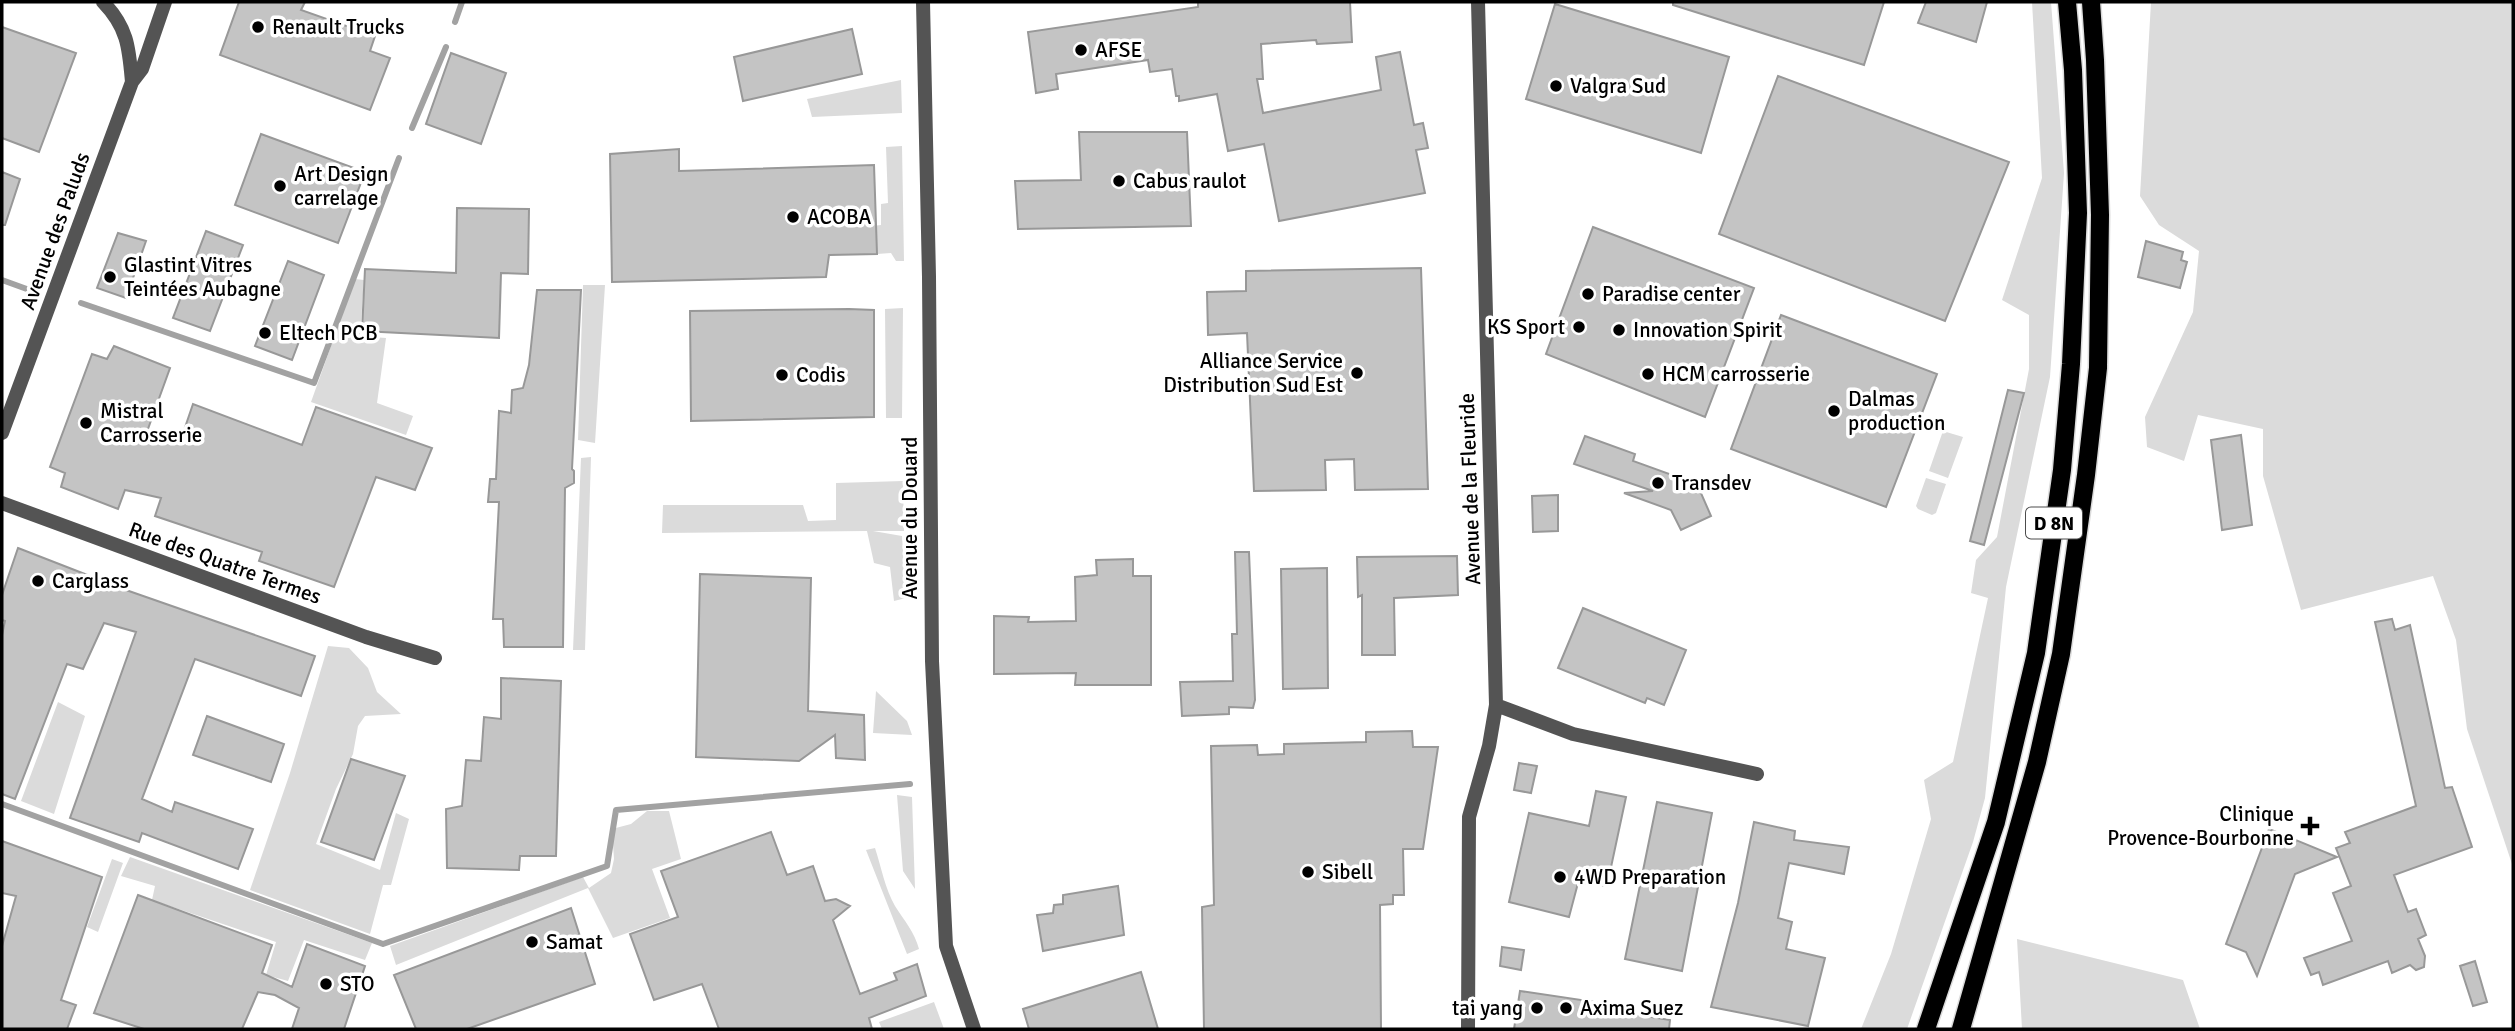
<svg xmlns="http://www.w3.org/2000/svg" width="2515" height="1031" viewBox="0 0 2515 1031" font-family="Signika,sans-serif">
  <style>
    .green { fill: #dbdbdb }
    .lines { fill: none; stroke-linecap: round; stroke-linejoin: round }
    .stream { stroke: #a2a2a2; stroke-width: 6 }
    .building { fill: #c4c4c4; stroke: #989898; stroke-width: 2 }
    .primary-casing { stroke: #dbdbdb; stroke-width: 21 }
    .minor { stroke: #545454; stroke-width: 14 }
    .primary { stroke: #000; stroke-width: 18 }
    .poi-dot { fill: #000; stroke: #fff; stroke-width: 2.5 }
    .labels { text-anchor: middle; stroke-width: 7; stroke-linejoin: round; paint-order: stroke }
    .shield { fill: #fff; stroke: #4c4c4c; stroke-width: 2 }
    .shield-label { font-size: 19px; font-weight: bold; fill: #000 }
    .poi-label { font-size: 21px; fill: #000; stroke: #fff; text-anchor: start }
    .street-label { font-size: 21px; fill: #000; stroke: #fff }
  </style>
  <rect width="100%" height="100%" fill="#fff"/>
  <path class="green" d="M2032,2h19l13,171 -14,204 -44,210 -21,211 -12,44 -66,187h-46l30,-75 40,-135 -7,-39 29,-18 35,-164 -17,-5 5,-33 21,-23 32,-168v-54l-27,-15 40,-122z
    M2151,2h362v865l-46,-138 -11,-89 -23,-64 -132,34 -38,-134v-47l-65,-14 -14,46 -37,-14 -2,-30 48,-105 6,-61 -40,-26 -19,-29z
    M901,80l1,33 -90,4 -5,-18z
    M902,146l2,115h-8l-5,-8 -14,1 -5,-28 9,-1v-21l7,-1 -2,-56z
    M355,279l9,1 -4,56 26,2 -9,65 36,13 -7,19 -95,-33z
    M583,285h22l-10,158 -17,-3z
    M903,308l-1,110h-16l-1,-109z
    M1943,431l20,6 -15,41 -19,-7z
    M591,457l-6,193h-12l8,-192z
    M1926,478l20,6 -10,29 -4,2 -14,-6 -2,-3z
    M903,481l1,50h-31l29,5 4,62 -12,3 -4,-34 -16,-4 -7,-32 -205,2 1,-28h140l5,16 28,-1v-37z
    M328,646l21,2 19,20 9,24 24,22 -36,2 -7,10 -5,28 -17,35 -20,55 64,26 16,-57 13,6 -18,66h-8l-13,49 -120,-44 40,-117z
    M876,691l31,30 5,14 -39,-2z
    M58,702l27,14 -31,98 -33,-13z
    M897,795l15,2 3,92 -12,-18z
    M647,811h22l12,48 -29,10 18,49 -57,20 -25,-50 -192,77 -6,-19 193,-69 6,11 22,-15 3,-14 -2,-30 19,-5z
    M875,848c6,18 10,41 20,58 9,14 20,27 24,43l-12,5 -41,-104z
    M130,857l242,86 -7,17 -61,-20 -16,41 -22,-6 10,-33 -124,-42 3,-14 -34,-10z
    M112,859l11,4 -25,69 -11,-5z
    M2017,939l166,41 17,49h-178z
    M934,1002l10,27h-62l-3,-7z"/>
  <g class="lines">
    <path class="stream" d="M455,22l7,-20
      M412,128l34,-81
      M2,280l33,12
      M81,303l233,80 85,-225
      M2,804l381,140 224,-78 9,-56 294,-26"/>
  </g>
  <path class="building" d="M239,2h66l-4,8 74,26 -5,15 20,7 -20,52 -150,-55z
    M1198,2h152l2,40 -35,2 -1,-4 -55,4 2,35h-6l6,34 118,-23 -5,-33 24,-5 14,73 9,-2 5,25 -12,2 9,43 -146,28 -15,-77 -36,7 -11,-57 -38,7v-5h-3l-4,-27 -22,3 -2,-12 -92,14 2,15 -22,4 -8,-61 170,-25z
    M1673,2h211l-20,63 -191,-60z
    M1926,2h61l-11,40 -58,-19z
    M1555,4l174,53 -28,96 -175,-54z
    M2,27l74,26 -37,99 -37,-14z
    M852,29l10,45 -119,27 -9,-44z
    M451,53l55,20 -25,71 -55,-20z
    M1778,76l231,86 -64,159 -226,-87z
    M1079,132h108l4,94 -173,3 -3,-48 66,-1z
    M261,134l104,38 -27,71 -103,-38z
    M679,149v22l195,-6 3,89 -48,1 -3,22 -214,5 -2,-128z
    M2,172l18,7 -15,46h-3z
    M457,208l72,1 -1,65 -27,-1 -2,65 -137,-7 3,-62 91,4z
    M1593,227l161,61 -49,129 -159,-63z
    M206,231l37,14 -33,86 -37,-13z
    M118,233l28,8 -20,57 -29,-10z
    M2146,241l37,11 -2,8 6,2 -7,26 -42,-11z
    M288,261l36,14 -32,85 -37,-14z
    M1421,268l7,221 -73,1 -1,-31 -29,1 1,30 -72,1 -7,-158 -39,2 -1,-43 39,-1v-20z
    M537,290h44l-9,179 2,2v12l-9,5 -2,159h-59l-1,-28h-10l6,-117h-11l2,-23h6l3,-68 12,2 1,-23 11,-2 6,-23z
    M849,309l25,1v107l-183,4 -1,-110z
    M1781,315l156,59 -51,133 -155,-58z
    M114,346l56,22 -26,72 36,2 13,-38 109,41 14,-38 116,41 -17,42 -39,-13 -42,110 -75,-26 3,-9 -107,-36 6,-18 -36,-8 -7,19 -57,-22 4,-14 -15,-6 42,-113 15,5z
    M2008,390l16,3 -40,152 -14,-4z
    M2241,435l11,90 -30,5 -11,-90z
    M1585,436l50,18 -2,7 64,23 14,32 -30,14 -10,-20 -47,-17 29,-2 -79,-27z
    M1558,495v36l-25,1 -1,-36z
    M18,548l108,42 189,66 -14,40 -106,-37 -53,140 30,13 3,-10 78,27 -15,40 -96,-36 -3,9 -69,-24 66,-186 -32,-9 -21,46 -16,-5 -52,135 -13,-5v-159l3,-14 -3,-1v-25z
    M1235,552h14l6,148 -2,8 -24,-1v7l-47,2 -2,-34 53,-1 -1,-47h5z
    M1457,556l1,39 -64,3 1,57h-33v-60l-4,2 -1,-40z
    M1133,559v17h18v109h-76l1,-12 -82,1v-58l35,1 -1,5 48,-1 -1,-44 22,-2 -1,-15z
    M1327,568l1,120 -45,1 -2,-120z
    M700,574l111,4 -3,133 56,4 1,45 -29,-2 -1,-23 -36,26 -103,-4z
    M1583,608l103,42 -22,55 -17,-7 -2,5 -87,-35z
    M2392,619l3,11 15,-5 35,163 7,-1 20,60 -78,28 14,37 8,-3 10,26 -8,4 7,17 -1,11 -8,3 -6,-5 -18,8 -4,-12 -65,24 -4,-13 -8,3 -7,-17 48,-17 -19,-48 18,-7 -15,-38 14,-5 -5,-11 71,-26 -41,-184z
    M501,678l60,3 -5,175h-36l-1,14 -72,-2 -1,-59 16,-3 4,-46 15,1 3,-44 17,2z
    M207,716l77,28 -13,38 -78,-27z
    M1412,731l1,16h25l-15,102h-20l1,46h-11v9l-13,1 1,124h-177l-2,-122 12,-2 -3,-159 46,-1 1,10 26,-1v-10l82,-2v-10z
    M351,759l54,17 -31,84 -53,-18z
    M1519,763l18,3 -6,27 -17,-3z
    M1596,791l30,6 -19,89 -29,-3 -9,34 -60,-15 20,-89 60,13z
    M1657,802l55,11 -30,158 -57,-12z
    M1754,822l41,9 -1,9 55,7 -5,27 -55,-11 -11,55 14,4 -6,27 39,9 -17,68 -97,-19 27,-104z
    M2269,829l68,28 -42,17 -38,102 -11,-24 -20,-8z
    M771,832l16,43 26,-9 12,35 11,-2 14,7 -17,14 27,74 37,-14 -3,-7 23,-9 9,32 -57,22 3,11h-153l-17,-45 -48,16 -24,-66 48,-17 -17,-46z
    M2,841l100,36 -41,123 15,5 -9,24h-65v-83l14,-50 -14,-3z
    M1118,886l6,49 -81,16 -6,-36 16,-2 1,-8 9,-1v-9z
    M138,895l134,50 -10,28 30,14 15,-43 58,22 -21,63h-52l7,-21 -24,-13 -17,-3 -16,37h-98l-50,-16z
    M571,908l24,76 -128,45h-51l-22,-54z
    M1502,947l22,3 -3,20 -21,-4z
    M2475,961l12,41 -14,4 -13,-40z
    M1141,972l17,57h-129l-6,-20z
    M1520,991l95,14 -1,6 56,9 -1,9h-155z"/>
  <g class="lines">
    <g class="primary-casing">
      <path id="primary" d="M1926,1029l70,-207 40,-169 26,-183 9,-106 7,-151 -5,-143 -6,-68
        M1961,1029l76,-267 24,-108 25,-179 12,-107 2,-153 -5,-155 -4,-58"/>
    </g>
    <path class="minor" d="M103,2c25,26 26,46 29,80
      M923,2l6,275 3,384 14,285 28,83
      M1478,2l18,703 77,29 184,40
      M2,433l130,-351 10,-13 23,-67
      M2,503l364,134 69,21
      M1468,1029l1,-212 20,-71 7,-41"/>
    <use href="#primary" class="primary"/>
  </g>
  <g class="poi-dot">
    <circle cx="258" cy="27" r="7"/>
    <circle cx="1081" cy="50" r="7"/>
    <circle cx="1556" cy="86" r="7"/>
    <circle cx="1119" cy="181" r="7"/>
    <circle cx="280" cy="186" r="7"/>
    <circle cx="793" cy="217" r="7"/>
    <circle cx="110" cy="277" r="7"/>
    <circle cx="1588" cy="294" r="7"/>
    <circle cx="1579" cy="327" r="7"/>
    <circle cx="1619" cy="330" r="7"/>
    <circle cx="265" cy="333" r="7"/>
    <circle cx="1357" cy="373" r="7"/>
    <circle cx="1648" cy="374" r="7"/>
    <circle cx="782" cy="375" r="7"/>
    <circle cx="1834" cy="411" r="7"/>
    <circle cx="86" cy="423" r="7"/>
    <circle cx="1658" cy="483" r="7"/>
    <circle cx="38" cy="581" r="7"/>
    <path d="M2306.5 815.5h7v7h7v7h-7v7h-7v-7h-7v-7h7z"/>
    <circle cx="1308" cy="872" r="7"/>
    <circle cx="1560" cy="877" r="7"/>
    <circle cx="532" cy="942" r="7"/>
    <circle cx="326" cy="984" r="7"/>
    <circle cx="1537" cy="1008" r="7"/>
    <circle cx="1566" cy="1008" r="7"/>
  </g>
  <g class="labels">
    <rect class="shield" x="2026" y="507.5" width="56" height="31" rx="5"/>
    <g class="shield-label">
      <text x="2054" y="530">D 8N</text>
    </g>
    <g class="poi-label">
      <text x="272" y="34">Renault Trucks</text>
      <text x="1095" y="57">AFSE</text>
      <text x="1570" y="93">Valgra Sud</text>
      <text x="294" y="181">Art Design<tspan x="294" dy="24">carrelage</tspan></text>
      <text x="1133" y="188">Cabus raulot</text>
      <text x="807" y="224">ACOBA</text>
      <text x="124" y="272">Glastint Vitres<tspan x="124" dy="24">Teintées Aubagne</tspan></text>
      <text x="1602" y="301">Paradise center</text>
      <text x="1565" y="334" text-anchor="end">KS Sport</text>
      <text x="1633" y="337">Innovation Spirit</text>
      <text x="279" y="340">Eltech PCB</text>
      <text x="1343" y="368" text-anchor="end">Alliance Service<tspan x="1343" dy="24">Distribution Sud Est</tspan></text>
      <text x="1662" y="381">HCM carrosserie</text>
      <text x="796" y="382">Codis</text>
      <text x="1848" y="406">Dalmas<tspan x="1848" dy="24">production</tspan></text>
      <text x="100" y="418">Mistral<tspan x="100" dy="24">Carrosserie</tspan></text>
      <text x="1672" y="490">Transdev</text>
      <text x="52" y="588">Carglass</text>
      <text x="2294" y="821" text-anchor="end">Clinique<tspan x="2294" dy="24">Provence-Bourbonne</tspan></text>
      <text x="1322" y="879">Sibell</text>
      <text x="1574" y="884">4WD Preparation</text>
      <text x="546" y="949">Samat</text>
      <text x="340" y="991">STO</text>
      <text x="1523" y="1015" text-anchor="end">tai yang</text>
      <text x="1580" y="1015">Axima Suez</text>
    </g>
    <g class="street-label">
      <text transform="translate(55 231) rotate(-70)" y="7">Avenue des Paluds</text>
      <text transform="translate(1470 489) rotate(-92)" y="7">Avenue de la Fleuride</text>
      <text transform="translate(910 518) rotate(-90)" y="7">Avenue du Douard</text>
      <text transform="translate(225 563) rotate(20)" y="7">Rue des Quatre Termes</text>
    </g>
  </g>
  <rect width="2515" height="1031" fill="none" stroke="#000000" stroke-width="7"/>
</svg>
